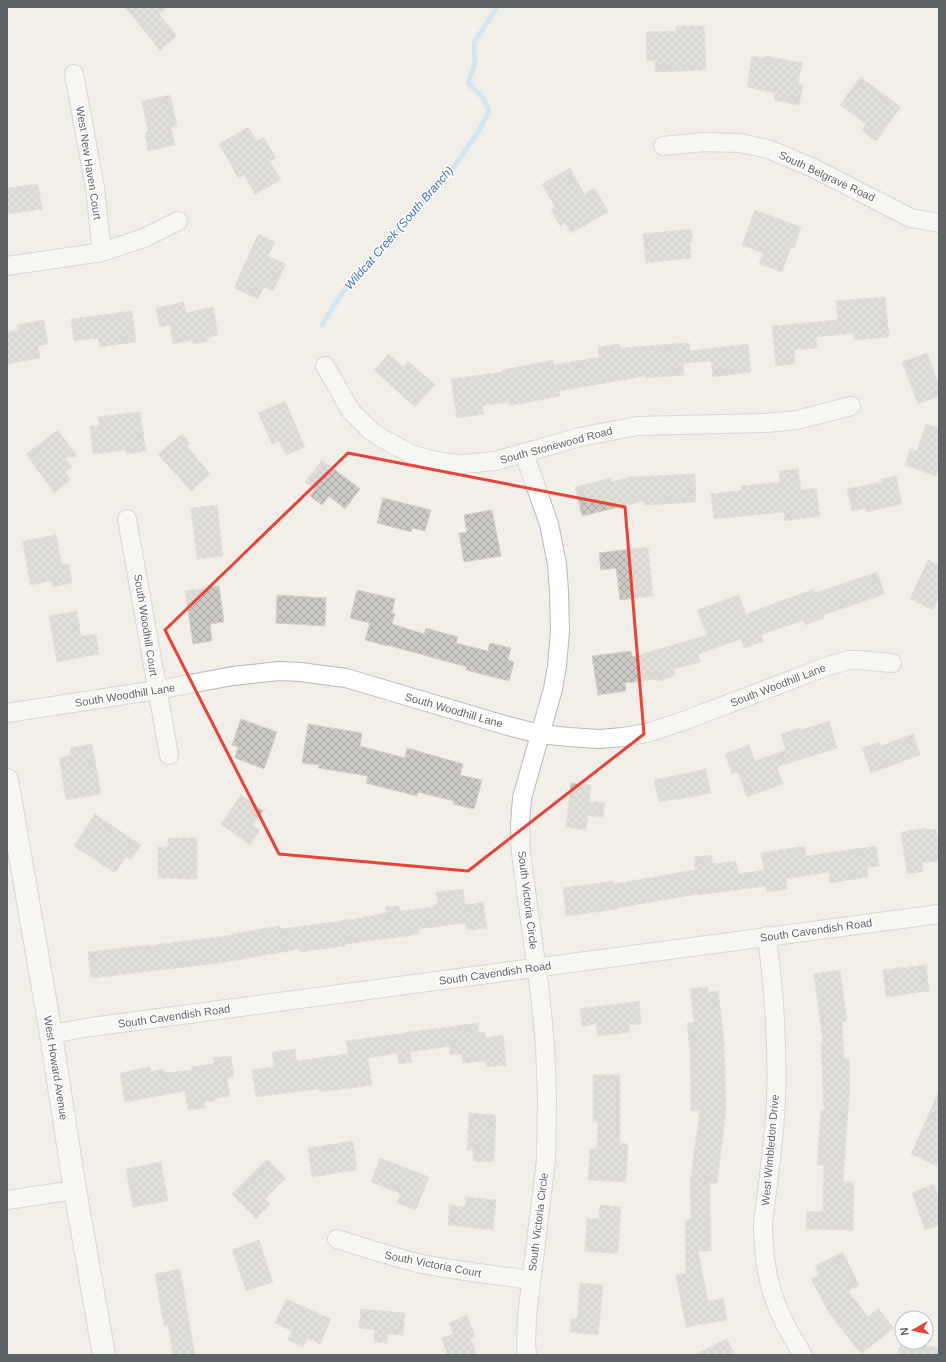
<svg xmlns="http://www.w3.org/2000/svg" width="946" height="1362" viewBox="0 0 946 1362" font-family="Helvetica,sans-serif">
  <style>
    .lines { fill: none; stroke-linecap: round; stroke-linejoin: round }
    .stream { stroke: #aadaff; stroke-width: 5 }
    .building { fill: url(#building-cross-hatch); stroke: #d6d1c6 }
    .minor-casing { stroke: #b5b8bc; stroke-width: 20 }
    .tertiary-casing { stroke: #b5b8bc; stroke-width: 24 }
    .minor { stroke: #fff; stroke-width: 18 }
    .tertiary { stroke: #fff; stroke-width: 22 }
    .marked { fill: none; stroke: #ea4335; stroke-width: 3; stroke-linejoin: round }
    .labels { text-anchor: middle; stroke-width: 3; stroke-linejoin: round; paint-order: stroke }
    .street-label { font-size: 11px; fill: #5f6368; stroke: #fff }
    .water-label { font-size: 12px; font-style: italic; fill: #4174aa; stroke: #fff }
  </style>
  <defs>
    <pattern id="building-cross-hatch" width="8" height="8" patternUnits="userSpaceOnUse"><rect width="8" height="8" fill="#cccac5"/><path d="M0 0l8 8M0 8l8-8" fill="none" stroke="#a9a8a4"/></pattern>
  </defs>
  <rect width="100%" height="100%" fill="#f1efe8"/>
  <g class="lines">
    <path class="stream" d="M322,325l20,-32 105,-116 33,-48 9,-18 -5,-12 -16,-16 7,-20 -1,-20 23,-36"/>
  </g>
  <path class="building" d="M125,7h43l-9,7 18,22 -17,14z
    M676,26h28l2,44 -51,2v-12l-8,1 -1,-29 30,-1z
    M752,56l13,2v-2l37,7 -4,21 5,1 -4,20 -25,-5 1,-7 -28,-6z
    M860,77l41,30 -25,34 -14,-10 4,-7 -26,-19z
    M170,95l7,31 -6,2 4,17 -27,6 -3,-18 3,-1 -6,-31z
    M248,127l9,14 7,-4 12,21 -6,3 11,19 -26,14 -11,-19 -6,3 -19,-34z
    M570,168l14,26 11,-6 13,24 -37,21 -6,-10 -5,3 -9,-16 4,-3 -13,-23z
    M38,184l4,25 -35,5v-26z
    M755,210l46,17 -7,22 -3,-2 -9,25 -23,-8 4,-11 -21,-8z
    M691,229l2,13h-3l1,16 -45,5 -3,-29z
    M258,234l17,8 -7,14 18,8 -13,27 -9,-4 -6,12 -24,-11z
    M885,297l4,40 -35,3v-7l-38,4 1,11 -23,2 1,14 -19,2 -4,-40 66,-6 -2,-19z
    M184,302l2,11 27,-6 5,28 -11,2 1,4 -15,3 -1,-4 -19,4 -3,-19 -10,2 -4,-19z
    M132,311l4,31 -37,5 -1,-9 -24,3 -3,-22z
    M44,320l4,24 -10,2 2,12 -33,6v-32l11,-2 -1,-5z
    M689,343l1,8 58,-7 3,28 -38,5 -2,-16 -28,2 1,12 -39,3v-2l-86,15 1,5 -51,10v-4l-27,4 2,8 -27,4 -6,-39 51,-7v-2l51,-10 1,5 45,-8 -1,-10 21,-3 1,4z
    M927,353l12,32v11l-21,8 -16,-42z
    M389,354l14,13 5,-6 27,24 -20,22 -41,-37z
    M285,401l20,46 -19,8 -7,-14 -7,3 -14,-31z
    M140,412l6,39 -20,3 -1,-4 -32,4 -3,-28 9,-1 -1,-8z
    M926,424l13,4v38l-3,10 -31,-11 5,-16 7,2z
    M58,430l19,26 -12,2 7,9 -7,5 6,8 -17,13 -28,-39z
    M182,434l8,9 -3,3 23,28 -19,17 -33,-37z
    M322,460l38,29 -15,20 -16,-13 -7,9 -12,-9 5,-7 -10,-7z
    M798,469l3,21 15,-2 4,28 -35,5 -1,-9 -70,7 -3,-25 31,-4 -1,-4 39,-4 -1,-11z
    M695,474l1,28 -52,3v-4l-62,15 -7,-29 36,-9 1,4 17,-5z
    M896,476l6,28 -36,8 -1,-4 -13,3 -5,-22 35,-7 -1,-3z
    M383,498l48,12 -6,21 -13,-3 -1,4 -34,-9z
    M217,505l6,51 -26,3 -6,-51z
    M492,510l9,46 -37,6 -5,-29 8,-1 -3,-17z
    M56,535l6,30 7,-1 3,19 -19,4 -1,-6 -22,4 -7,-44z
    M648,547l5,49 -33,4 -4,-32 -15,2 -2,-17z
    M928,560l11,5v32l-6,13 -23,-11z
    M877,572l8,22 -62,21 1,3 -19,7 -2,-5 -42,15 3,6 -20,7 -3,-9 -43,15 2,8 -27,7 2,7 -17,5 -1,-2 -32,4 1,8 -28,4 -6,-39 39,-5 1,6 75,-22 -10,-25 42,-15 7,19 68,-25 1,4z
    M219,586l5,36 -14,2 2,17 -19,3 -8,-53z
    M357,590l38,9 -3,14 3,1 -3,10 32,10 2,-6 32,9 -2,6 32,8 2,-8 21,5 -3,12 6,2 -5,19 -43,-11 1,-3 -80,-22v1l-22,-6 5,-17 -20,-5z
    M277,595l49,3 -1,28 -49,-3z
    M77,611l4,25 15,-2 3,20 -42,8 -8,-46z
    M241,719l36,13 -13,37 -29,-11 3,-11 -6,-2z
    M829,721l8,27 -60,19 6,17 -36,13 -9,-25 -6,2 -7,-20 24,-9 6,16 31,-11 -5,-16 19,-6 1,2z
    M308,724l54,9 -2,13 45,12 2,-10 56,16 -3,11 22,5 -8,29 -21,-5 1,-3 -36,-9 -1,4 -51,-13 2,-7 -50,-8 1,-3 -17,-2z
    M913,734l7,21 -49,18 -9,-25 17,-6 2,4z
    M92,744l9,50 -35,6 -7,-42 12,-3 -1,-7z
    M706,769l5,24 -35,7 -1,-1 -16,3 -5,-22z
    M571,783l20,2 -2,16 16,2 -2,14 -15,-2 -2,15 -20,-3z
    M241,795l22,16 -10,14 7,5 -10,15 -29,-21z
    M95,814l46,31 -10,15 -5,-3 -11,16 -41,-27z
    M927,828l1,2 8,-1 3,20v12l-17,2 1,9 -16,2 -6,-42z
    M168,838h29v41l-39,-1v-31h10z
    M805,846l1,10 70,-10 3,20 -12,1 1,10 -38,6 -1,-11 -43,7 1,10 -20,3 -1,-6 -67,9 -1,-1 -81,14v1l-51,7 -3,-28 50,-7 1,3 81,-14 -1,-13 17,-2 2,9 23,-3 2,13 26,-4 -3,-17z
    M463,889l2,16 18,-3 4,26 -20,2 -2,-7 -47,6 1,5 -74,10v2l-45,6v-3l-81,14 -128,15 -3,-26 61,-7v1l83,-11v-1l48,-8 1,3 82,-11v-1l23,-4 -1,-6 14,-1 1,5 34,-4 -1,-2 5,-1 -2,-12z
    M926,965l3,26 -43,6 -3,-27z
    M840,970l7,51 -5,1 2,37 5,-1 1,37h-1l-6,87h11l-1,48 -47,-1 1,-18 16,1 1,-47h-7l4,-55 3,1 -3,-68h2l-9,-69z
    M708,987v5l10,-1 6,49 2,71 -9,72h-7l1,68h-13l10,50 15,-3 4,22 -41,7 -10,-52 10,-2 -1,-54h6l-1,-36 10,-73 -9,1 -1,-62 -3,-26 7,-1 -4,-33z
    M639,1001l2,23 -12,1 1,7 -32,4 -2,-12 -14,2 -2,-17z
    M478,1023l1,10 6,-1 1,6 17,-3 3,30 -19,2 -1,-6 -23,2 -2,-9 -11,1 -1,-9 -39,6 2,10 -13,2 -2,-11 -29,5 4,27 -53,7v-3l-63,8 -4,-27 22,-3 -2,-15 23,-3 1,12 52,-7 -2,-13z
    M231,1056l3,21 -7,1 3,18 -15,2v3l-11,1 1,6 -17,2 -3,-19 -60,11 -5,-29 30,-6 1,5 13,-3 1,4 27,-3 -1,-3 23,-3 -1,-6z
    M593,1075h27v68l8,1 -2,38 -38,-2 2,-31h7l1,-27h-5z
    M939,1091v76l-28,-13z
    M469,1113l27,2 -2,47 -21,-1v-11h-6z
    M353,1141l4,29 -45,7 -4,-29z
    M380,1158l49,19 -13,33 -19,-7 4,-9 -30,-12z
    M267,1159l19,19 -21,21 5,5 -14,14 -24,-24z
    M161,1162l7,39 -35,6 -7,-38z
    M934,1184l5,14v27l-14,5 -13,-37z
    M466,1197l30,3 -3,30 -45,-5 2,-20 15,2z
    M600,1205l21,2 -3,47 -33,-3 2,-33 12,1z
    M259,1240l14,42 -27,9 -14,-41z
    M843,1252l16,33 -11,6 20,26 10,-9 16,20 -33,26 -32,-41 -18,-34 8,-4 -4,-9z
    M180,1269l15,86h-22l-5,-30 -4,1 -9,-52z
    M580,1283l23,2 -5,50 -28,-3 1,-14 6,1z
    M286,1299l45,20 -11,25 -13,-6 -4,9 -15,-7 4,-9 -17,-8z
    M361,1309l44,4 -2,22 -15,-1 -1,9 -13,-1 1,-12 -16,-2z
    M467,1315l8,21 -5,2 7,17h-29l-7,-17 12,-4 -4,-11z
    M727,1339l8,16h-41z
    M901,1341l37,7v7h-40z"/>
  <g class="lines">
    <g class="minor-casing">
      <path id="minor" d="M74,74l21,114 7,64
        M663,146l41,-4 36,1 28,6 43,18 100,51 28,5
        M7,266l95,-14 42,-14 34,-17
        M325,366l26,45 21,21 15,9 24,13 21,6 17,3 15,1 31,-3 85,-24 57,-11 128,-3 32,-3 54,-14
        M524,453l25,71 8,40 2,27 1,40 -3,35 -4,23 -31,109 -2,26 1,29 19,141 5,51 2,52 -1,63 -19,156 -1,29 1,10
        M127,519l42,236
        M7,713l150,-23 76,-14 46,-5 21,1 46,6 162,48 32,8 29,3 30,2 24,-2 24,-4 39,-13 139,-53 24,-7h10l33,3
        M767,936c7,55 11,111 9,166 -2,41 -8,81 -13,121 0,53 11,88 40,132
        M51,1034l40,-7 848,-113
        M7,1200l68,-10
        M337,1239c28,9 56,18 85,25 36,7 73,11 109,16"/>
    </g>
    <g class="tertiary-casing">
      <path id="tertiary" d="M7,780l44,254 24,156 29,165"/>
    </g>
    <use href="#minor" class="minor"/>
    <use href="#tertiary" class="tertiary"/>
  </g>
  <path d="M0 0H946V1362H0ZM348,453l277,54 19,227 -176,137 -189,-17 -114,-224z" fill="#f1efe8" fill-opacity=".55" fill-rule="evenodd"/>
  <path class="marked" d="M348,453l277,54 19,227 -176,137 -189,-17 -114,-224z"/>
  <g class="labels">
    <g class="street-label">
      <text transform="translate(89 163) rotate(81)" y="4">West New Haven Court</text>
      <text transform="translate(827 176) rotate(25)" y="4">South Belgrave Road</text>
      <text transform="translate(556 445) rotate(-15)" y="4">South Stonewood Road</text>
      <text transform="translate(146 625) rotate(81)" y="4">South Woodhill Court</text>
      <text transform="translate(778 685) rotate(-21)" y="4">South Woodhill Lane</text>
      <text transform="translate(125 695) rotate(-9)" y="4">South Woodhill Lane</text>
      <text transform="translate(454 710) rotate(16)" y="4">South Woodhill Lane</text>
      <text transform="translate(528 900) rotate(83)" y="4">South Victoria Circle</text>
      <text transform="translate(816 930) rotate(-8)" y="4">South Cavendish Road</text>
      <text transform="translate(495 973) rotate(-8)" y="4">South Cavendish Road</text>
      <text transform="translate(174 1016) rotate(-8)" y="4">South Cavendish Road</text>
      <text transform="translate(56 1068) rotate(81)" y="4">West Howard Avenue</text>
      <text transform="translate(770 1150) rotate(-85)" y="4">West Wimbledon Drive</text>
      <text transform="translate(538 1222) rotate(-83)" y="4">South Victoria Circle</text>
      <text transform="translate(433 1264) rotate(11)" y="4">South Victoria Court</text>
    </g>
    <g class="water-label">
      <text transform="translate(399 228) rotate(-49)" y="4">Wildcat Creek (South Branch)</text>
    </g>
  </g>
  <rect width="946" height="1362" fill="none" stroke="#5f6368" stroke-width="16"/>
  <g transform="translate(914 1330) rotate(261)"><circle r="19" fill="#ffffff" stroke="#bfc1c3"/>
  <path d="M0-3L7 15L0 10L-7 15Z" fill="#ea4335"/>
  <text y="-6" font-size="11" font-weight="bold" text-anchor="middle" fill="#5f6368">N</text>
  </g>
</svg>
